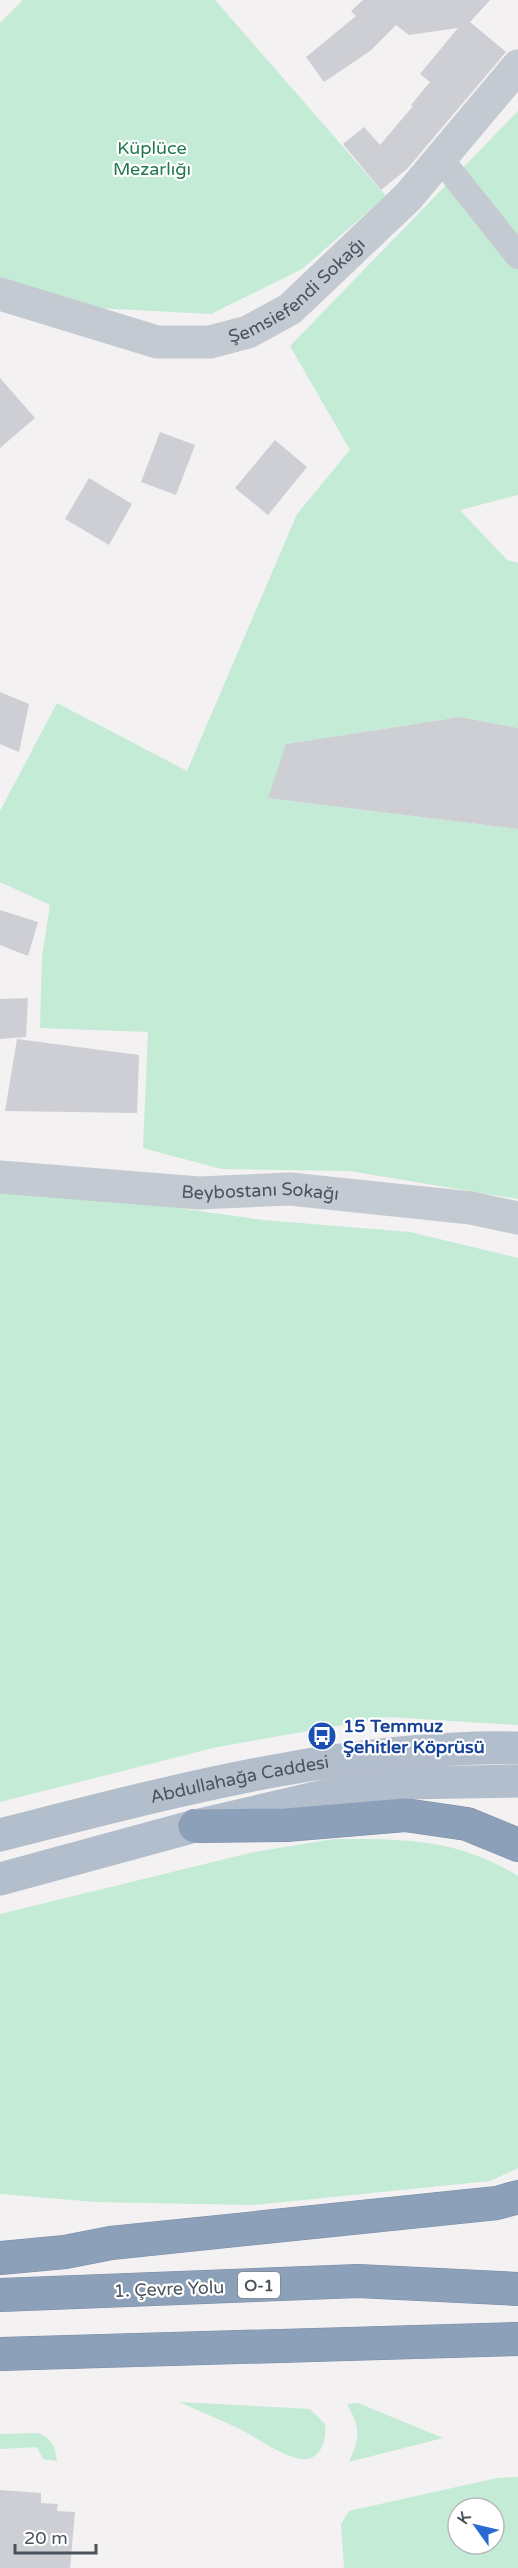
<svg xmlns="http://www.w3.org/2000/svg" width="518" height="2568" viewBox="0 0 518 2568" font-family="'Varela Round',sans-serif">
  <style>
    .green { fill: #c4ebd6; fill-rule: evenodd }
    .building { fill: #cecfd4 }
    .lines { fill: none; stroke-linecap: round; stroke-linejoin: round }
    .motorway-casing { stroke: #788ba6; stroke-width: 34 }
    .minor { stroke: #c3cad1; stroke-width: 26 }
    .tertiary { stroke: #c3cad1; stroke-width: 33 }
    .primary { stroke: #b3becc; stroke-width: 33 }
    .motorway { stroke: #8da0ba; stroke-width: 33 }
    .labels { text-anchor: middle; stroke-width: 4.5; stroke-linejoin: round; paint-order: stroke }
    .shield { fill: #fff; stroke: #80868d; stroke-width: 1.5 }
    .shield-label { font-size: 16px; font-weight: bold; fill: #4a525c }
    .park-label { font-size: 18px; fill: #217752; stroke: #fff }
    .street-label { font-size: 18px; fill: #4a525c; stroke: #fff }
    .transit-label { font-size: 18px; font-weight: bold; fill: #164399; stroke: #fff; text-anchor: start }
  </style>
  <rect width="100%" height="100%" fill="#f3f1f1"/>
  <path class="green" d="M23,0h192l171,196 -84,73 -91,45 -134,-7 -77,-23v-261z
    M518,111v384l-58,15 47,50 11,3v165l-58,-11 -173,27 -18,54 249,31v370l-169,-28 -128,-2 -78,-21 5,-116 -108,-4 2,-72 8,-51 -50,-23v-71l57,-108 130,68 110,-257 53,-64 -60,-104z
    M0,1183l263,37 147,12 108,26v467l-130,-8 -171,30 -217,55z
    M334,1839c69,0 123,-1 184,37v292l-28,13 -237,24 -157,-3 -96,-8v-280l254,-62z
    M179,2402l131,7 15,15c2,14 -3,34 -20,35 -18,1 -50,-23 -67,-31 -19,-9 -40,-17 -59,-26z
    M358,2403l85,35 -94,24c11,-26 12,-33 -2,-58z
    M37,2433c15,5 18,13 20,28l-14,-2 -6,-12 -37,2v-15z
    M518,2477v91h-174l-3,-44 8,-13 148,-33zM458,2508h36v36h-36z"/>
  <path class="building" d="M363,0h127l-20,22 36,30 -99,117 -26,21 -38,-46 21,-17 16,18 33,-39 -2,-1 19,-23 -10,-8 38,-46 -49,7 -13,-10 -26,26 -46,31 -18,-25 50,-41 -5,-5z
    M0,378l35,40 -35,30z
    M160,432l35,13 -19,50 -35,-13z
    M275,440l32,27 -39,48 -33,-27z
    M89,478l43,26 -23,41 -44,-26z
    M0,692l29,12 -10,48 -19,-8z
    M460,717l58,11v101l-250,-31 18,-54z
    M0,910l38,12 -10,34 -28,-11z
    M28,998l-2,39 -26,2v-40z
    M17,1039l122,16 -2,58 -132,-2z
    M0,2490l41,3v10l17,1 -1,7 18,1 -5,56h-70z"/>
  <g class="lines">
    <g class="motorway-casing">
      <path id="motorway" d="M195,1826l91,-1 119,-10 62,9 51,21
        M0,2258l65,-6 46,-9 386,-40 21,-6
        M0,2295l358,-14 160,8
        M0,2354l518,-15"/>
    </g>
    <path class="minor" d="M440,158l78,98"/>
    <g class="tertiary">
      <path id="s1" d="M0,294l157,48h53l38,-10 42,-23 118,-112 110,-131"/>
      <path id="s2" d="M0,1177l199,16 91,-4 181,19 47,10"/>
    </g>
    <g class="primary">
      <path id="s3" d="M0,1835c170,-43 342,-90 518,-87"/>
      <path d="M0,1879l195,-53 142,-33 63,-10 118,-2"/>
    </g>
    <use href="#motorway" class="motorway"/>
  </g>
  <defs>
    <g id="bus-disc" transform="scale(1.5)"><circle r="9.5" fill="#1a4fb4" stroke="#fff"/><path d="M-5-6H5V4H4V6H2V4H-2V6H-4V4H-5ZM-3.5-4V0h7V-4ZM-3.5 1.2v1.5H-2V1.2ZM2 1.2v1.5H3.5V1.2Z" fill="#fff"/></g>
  </defs>
  <g fill-rule="evenodd">
    <use href="#bus-disc" x="322" y="1736"/>
  </g>
  <g class="labels">
    <rect class="shield" x="238" y="2272" width="42" height="26" rx="4.5"/>
    <g class="shield-label">
      <text x="259" y="2291">O-1</text>
    </g>
    <g class="park-label">
      <text x="152" y="154">Küplüce<tspan x="152" dy="21">Mezarlığı</tspan></text>
    </g>
    <g class="street-label">
      <text dy="6" stroke="none"><textPath href="#s1" startOffset="320">Şemsiefendi Sokağı</textPath></text>
      <text dy="6" stroke="none"><textPath href="#s2" startOffset="261">Beybostanı Sokağı</textPath></text>
      <text dy="6" stroke="none"><textPath href="#s3" startOffset="246">Abdullahağa Caddesi</textPath></text>
      <text transform="translate(169 2289) rotate(-2)" y="6">1. Çevre Yolu</text>
    </g>
    <g class="transit-label">
      <text x="343" y="1732">15 Temmuz<tspan x="343" dy="21">Şehitler Köprüsü</tspan></text>
    </g>
  </g>
  <g transform="translate(476 2526) rotate(304)"><circle r="28" fill="#ffffff" stroke="#b7babe" stroke-width="1.5"/>
  <path d="M0-4.5L10 22L0 15L-10 22Z" fill="#2b68d2"/>
  <text y="-9" font-size="16" font-weight="bold" text-anchor="middle" fill="#4a525c">K</text>
  </g>
  <path d="M15 2544v9h81v-9" fill="none" stroke="#4a525c" stroke-width="3"/>
  <text x="24" y="2544" font-size="18" fill="#4a525c" stroke="#ffffff" stroke-width="4.5" paint-order="stroke">20 m</text>
</svg>
